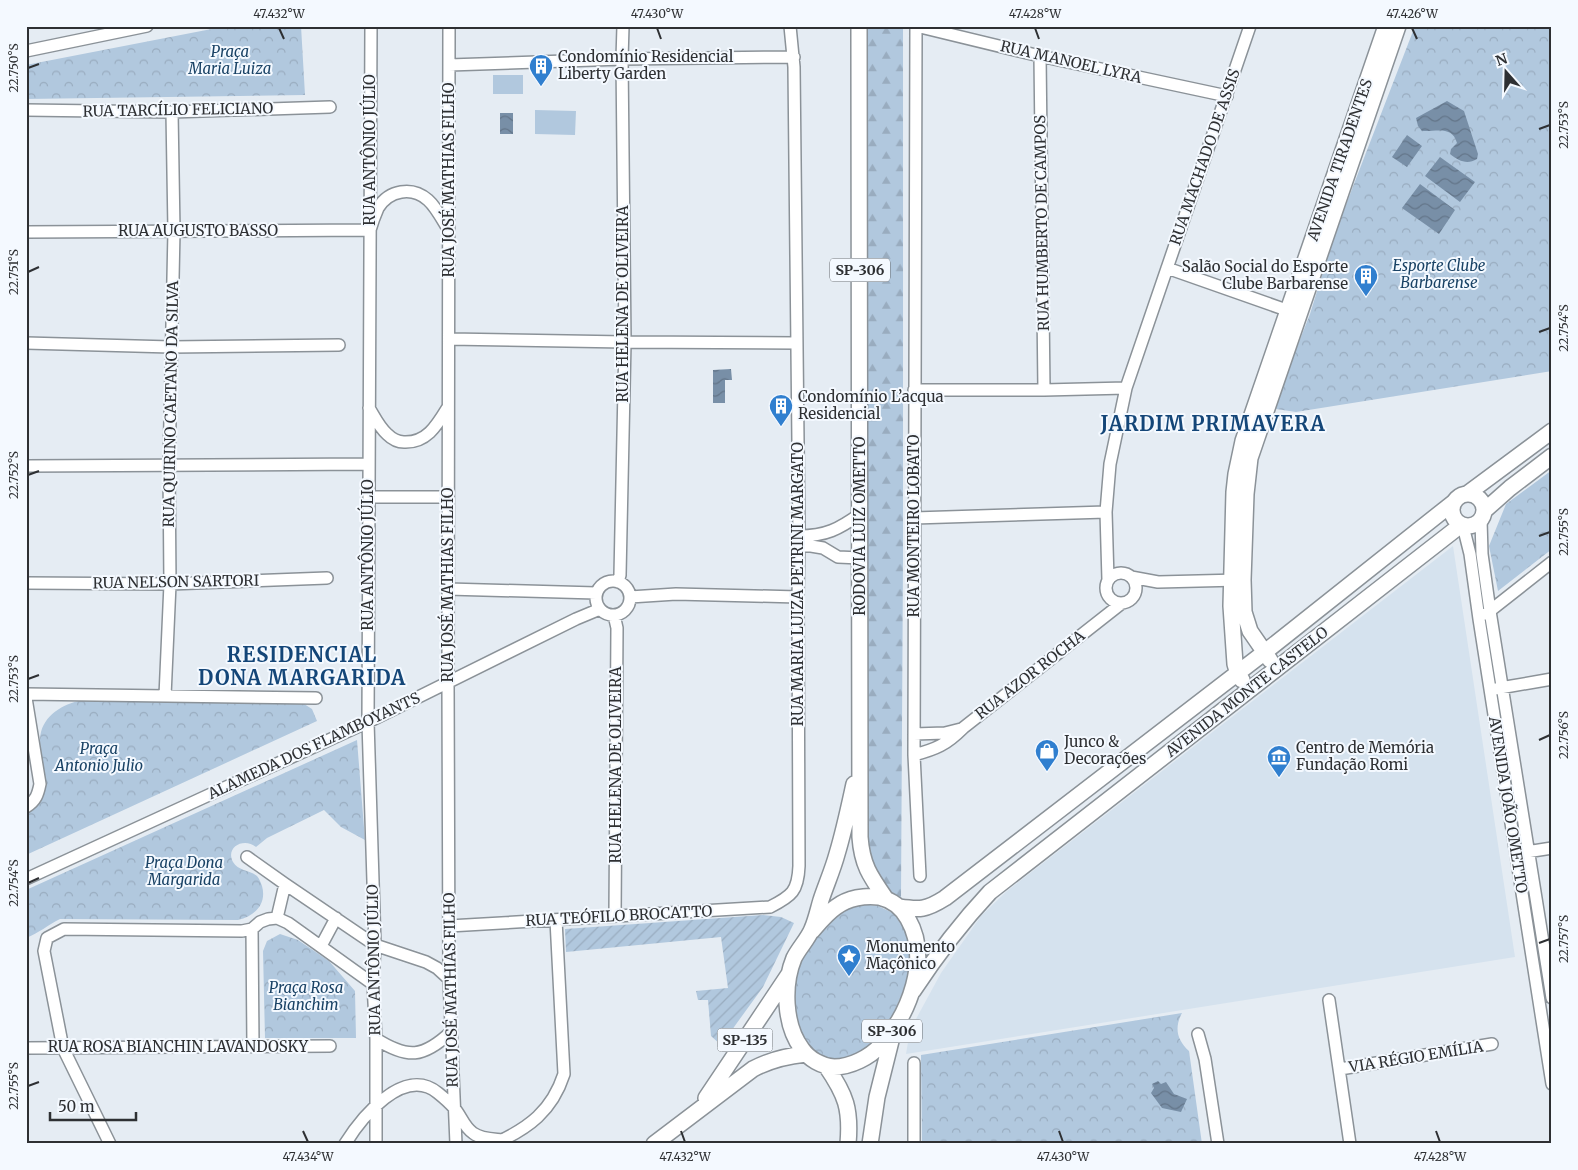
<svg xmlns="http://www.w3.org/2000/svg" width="1578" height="1170" viewBox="0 0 1578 1170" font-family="Merriweather,serif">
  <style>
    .built { fill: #d5e2ee }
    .grass { fill: #b1c8de }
    .forest { fill: url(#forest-firs) }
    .park { fill: url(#park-crowns) }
    .garden { fill: url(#garden-furrows) }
    .water { fill: url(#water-waves) }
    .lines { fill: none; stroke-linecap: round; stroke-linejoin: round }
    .minor-casing { stroke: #8b9298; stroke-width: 14 }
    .major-casing { stroke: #8b9298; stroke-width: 18 }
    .minor { stroke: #fff; stroke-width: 11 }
    .major { stroke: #fff; stroke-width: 15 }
    .ticks { fill: none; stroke: #2e3033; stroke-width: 2 }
    .labels { text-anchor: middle; stroke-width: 4; stroke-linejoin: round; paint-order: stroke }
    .shield { fill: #f4f9ff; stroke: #696c70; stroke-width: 1 }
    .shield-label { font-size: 14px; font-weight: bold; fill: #2e3033 }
    .park-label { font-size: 15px; font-style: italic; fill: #194265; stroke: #f4f9ff }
    .poi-label { font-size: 15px; fill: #2e3033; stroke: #f4f9ff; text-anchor: start }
    .street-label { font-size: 15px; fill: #2e3033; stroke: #f4f9ff }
    .district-label { font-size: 20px; font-weight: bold; letter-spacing: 1px; fill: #144678; stroke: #f4f9ff }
    .neatline { fill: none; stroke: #2e3033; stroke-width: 2 }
    .ticks-label { font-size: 12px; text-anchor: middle; fill: #2e3033 }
  </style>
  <defs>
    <pattern id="forest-firs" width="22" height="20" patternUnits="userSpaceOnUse" patternTransform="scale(1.25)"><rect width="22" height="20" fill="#b1c8de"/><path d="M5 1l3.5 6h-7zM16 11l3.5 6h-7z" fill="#99acbf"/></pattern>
    <pattern id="park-crowns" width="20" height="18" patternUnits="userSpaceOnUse" patternTransform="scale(1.25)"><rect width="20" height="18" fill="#b1c8de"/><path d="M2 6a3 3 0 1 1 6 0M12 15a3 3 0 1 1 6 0" fill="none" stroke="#99acbf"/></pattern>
    <pattern id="garden-furrows" width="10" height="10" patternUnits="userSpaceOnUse" patternTransform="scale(1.25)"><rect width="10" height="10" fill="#b1c8de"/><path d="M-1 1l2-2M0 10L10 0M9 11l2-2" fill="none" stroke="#99acbf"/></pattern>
    <pattern id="water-waves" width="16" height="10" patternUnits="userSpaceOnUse" patternTransform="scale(1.25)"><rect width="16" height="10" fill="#788fa7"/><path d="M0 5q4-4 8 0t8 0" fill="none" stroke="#637589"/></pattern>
  </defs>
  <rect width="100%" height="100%" fill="#e5ecf3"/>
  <path class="built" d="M1453,546l62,411 -609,97 4,-24 31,-57 40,-57 26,-25z"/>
  <path class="grass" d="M493,75h30v19h-30z
    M535,110l41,1 -1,24 -40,-1z"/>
  <path class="forest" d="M864,26h39v533l-2,340c-29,-16 -29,-33 -38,-62z"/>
  <path class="park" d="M227,26h74l4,69 -279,4v-34z
    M1415,26h137v345l-256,41 -20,-3 8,-29 26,-66 25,-81z
    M1552,470v79l-54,42 -9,-45 17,-42z
    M78,701l223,1 11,7 5,12 -291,134v-41c33,-20 12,-46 14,-75 1,-21 19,-33 38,-38z
    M357,740l8,100 -24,-13 -17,-17 -57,28 -11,9c-12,-10 -31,0 -23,15 5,9 17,8 24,14 2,2 4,7 5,10 5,18 -7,30 -24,34l-178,-1c-12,6 -21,14 -34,19v-48z
    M860,904l18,2 15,7 12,16 4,10 2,12 -4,31 -16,37 -18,24 -9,8 -21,10 -22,-2 -19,-15 -11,-41 9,-42 15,-26 27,-25z
    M280,934l18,6 31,21 26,30 1,47h-91l-2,-87 4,-10z
    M1182,1013c-8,15 -5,27 7,38l13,93h-280l-1,-89z"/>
  <path class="garden" d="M763,915l18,2 13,6 -31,64 -42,58 -10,-9 -3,-36h-10l-2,-9 32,-3 -7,-51 -155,15 -1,-23z"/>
  <path class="water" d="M1447,101l17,10 14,43 -1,5c-10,6 -18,2 -27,-5l1,-5 6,-6c-5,-18 -21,-11 -35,-12l-4,-5 -2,-8z
    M500,113h13v21h-13z
    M1407,135l15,11 -15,21 -15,-10z
    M1440,157l35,25 -15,20 -35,-26z
    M1420,184l35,26 -16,24 -37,-26z
    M731,369l1,11h-7v23h-12v-33z
    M1158,1081l3,3 5,-2 8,12 13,5 -6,13 -19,-4 -11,-15 3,-5 -2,-4z"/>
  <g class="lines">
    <g class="minor-casing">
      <path id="minor" d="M371,26l-3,696 7,223 -2,39 3,55v105
        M449,26l-1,657 1,296 7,165
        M916,26l-2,729 6,121
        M916,26l124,30 187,40
        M26,51l121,-25
        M1040,56l4,334
        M449,65l173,-6 172,-2
        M26,110l146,2 158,-5
        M26,232l344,-2c2,-7 5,-15 8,-22 11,-18 34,-22 50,-8 8,7 14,19 20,29
        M1167,268l128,45
        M449,339l176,3 171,1
        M26,343l145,4 168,-2
        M914,390h130l82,-2
        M369,408c5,8 10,19 18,26 5,5 11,8 17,8 23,1 33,-17 44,-35
        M26,466l343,-2
        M369,497h79
        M914,518l192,-6
        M1481,520l1,34 8,57 62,387
        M1463,526l7,28 9,65 73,465
        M799,536c27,0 40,-7 61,-22
        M799,546h12l12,2 15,9 22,1
        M1106 588a15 15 0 1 1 30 0a15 15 0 1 1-30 0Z
        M1131,577l27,5 81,-2
        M1108,580l-2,-68 4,-48 16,-76 124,-362
        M596 598a17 17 0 1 1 34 0a17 17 0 1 1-34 0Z
        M618,582l2,-7 5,-233 -3,-283 1,-33
        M26,583l144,1 157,-6
        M448,589l148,4
        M630,597l46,-3 122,3
        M1486,614l66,-52
        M614,615l3,13 -2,288
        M1494,689l58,-10
        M26,694l290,4
        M165,696l5,-112 -1,-118 5,-235 -2,-119
        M26,698l14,86c-2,10 -4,17 -14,23
        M914,734l31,-1 16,-4
        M914,755c22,-6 32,-10 49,-27l159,-125
        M1520,853l32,-5
        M247,857l38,27 90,61 51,17 11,6 12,11
        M26,879l342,-157 208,-103 24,-10
        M277,918l8,-34
        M449,926l321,-19c22,-11 28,-16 29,-41l-1,-269 1,-61 -5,-469 -4,-41
        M252,929l1,117
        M321,946l15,-28
        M1329,1000l21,144
        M1198,1034l7,25 13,85
        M376,1039c32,20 47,19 75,-7
        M26,1048l304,-2
        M914,1063v81
        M1340,1069l152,-25
        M110,1144l-47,-96 -19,-97 3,-13 17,-9 178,2 10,-2 8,-7 8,-3 9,-1 11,5 85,61
        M345,1144c16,-26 59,-79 93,-51 5,4 12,10 17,16 6,7 9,18 18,24 8,6 20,6 29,7
        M494,1144c35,-16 58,-33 70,-70l-8,-154"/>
    </g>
    <g class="major-casing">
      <path id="major" d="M859,26l1,811c2,28 10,39 26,62
        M1452 510a16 16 0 1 1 32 0a16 16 0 1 1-32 0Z
        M1467,494l85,-63
        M1484,511l26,-23 42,-32
        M1270,660l-20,-29 -6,-19 -1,-32 3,-86 4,-36 148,-432
        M1242,680l-4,-6 -3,-10 -4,-58 3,-114 2,-18 7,-33 143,-415
        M899,907c21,3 27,3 46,-9l320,-246 189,-150
        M812,931c7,-8 15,-18 24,-24 12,-9 29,-12 43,-10 13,3 23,11 29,22 23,40 1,95 -27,126 -11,12 -30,22 -47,22 -13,-1 -25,-8 -32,-18 -18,-24 -19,-64 -8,-91 5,-10 14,-19 18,-29 4,-9 6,-19 9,-29 5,-15 12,-31 16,-46 7,-23 12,-47 17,-70
        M913,991c23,-35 48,-68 77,-99l471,-367
        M826,1066c20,29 25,43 22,78
        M706,1098l83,-124
        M654,1144l99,-75c17,-9 33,-13 53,-15
        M870,1144l7,-47 16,-64"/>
    </g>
    <use href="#minor" class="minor"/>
    <use href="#major" class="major"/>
  </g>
  <path class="ticks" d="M279,28l5,11M657,28l4,11M1035,28l4,11M1412,28l5,11M28,68l11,-4M1539,129l11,-4M28,272l11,-5M1539,332l11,-4M28,475l11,-4M1539,536l11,-4M28,679l11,-4M1539,740l11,-5M28,883l11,-5M1539,943l11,-4M28,1086l11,-4M303,1131l5,11M681,1131l4,11M1059,1131l4,11M1436,1131l4,11"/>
  <defs>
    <g id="building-pin" transform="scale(1.25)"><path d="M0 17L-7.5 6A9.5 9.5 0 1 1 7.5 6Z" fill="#307fcf" stroke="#f4f9ff"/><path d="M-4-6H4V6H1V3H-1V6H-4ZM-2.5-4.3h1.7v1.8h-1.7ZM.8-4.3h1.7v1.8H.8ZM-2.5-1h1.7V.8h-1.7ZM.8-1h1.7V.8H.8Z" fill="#fff"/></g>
    <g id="shop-pin" transform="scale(1.25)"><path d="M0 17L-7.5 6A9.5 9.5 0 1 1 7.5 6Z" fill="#307fcf" stroke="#f4f9ff"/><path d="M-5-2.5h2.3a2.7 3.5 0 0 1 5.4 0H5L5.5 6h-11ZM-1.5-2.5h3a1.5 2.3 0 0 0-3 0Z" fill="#fff"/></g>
    <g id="museum-pin" transform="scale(1.25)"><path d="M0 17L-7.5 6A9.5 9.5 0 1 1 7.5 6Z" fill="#307fcf" stroke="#f4f9ff"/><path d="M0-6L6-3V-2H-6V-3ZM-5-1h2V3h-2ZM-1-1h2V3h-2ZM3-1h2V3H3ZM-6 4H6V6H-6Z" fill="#fff"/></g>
    <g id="sight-pin" transform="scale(1.25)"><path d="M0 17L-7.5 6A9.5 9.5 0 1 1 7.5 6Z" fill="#307fcf" stroke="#f4f9ff"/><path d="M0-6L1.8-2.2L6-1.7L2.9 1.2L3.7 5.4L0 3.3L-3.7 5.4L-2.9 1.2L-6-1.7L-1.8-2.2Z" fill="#fff"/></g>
  </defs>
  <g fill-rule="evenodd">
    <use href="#building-pin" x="541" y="66"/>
    <use href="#building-pin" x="1366" y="276"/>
    <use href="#building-pin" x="781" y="406"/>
    <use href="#shop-pin" x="1047" y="751"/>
    <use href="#museum-pin" x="1279" y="757"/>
    <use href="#sight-pin" x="849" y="956"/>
  </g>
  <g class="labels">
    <g class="shield">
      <rect x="830" y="258.5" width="60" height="23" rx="4"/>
      <rect x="862" y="1019.5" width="60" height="23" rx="4"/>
      <rect x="717.5" y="1028.5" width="55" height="23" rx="4"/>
    </g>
    <g class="shield-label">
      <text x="860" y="275">SP-306</text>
      <text x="892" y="1036">SP-306</text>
      <text x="745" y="1045">SP-135</text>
    </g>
    <g class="park-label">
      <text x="230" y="57">Praça<tspan x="230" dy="17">Maria Luiza</tspan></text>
      <text x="1439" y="271">Esporte Clube<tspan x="1439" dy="17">Barbarense</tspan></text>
      <text x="99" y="754">Praça<tspan x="99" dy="17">Antonio Julio</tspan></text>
      <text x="184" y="868">Praça Dona<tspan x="184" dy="17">Margarida</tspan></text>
      <text x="306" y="993">Praça Rosa<tspan x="306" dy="17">Bianchim</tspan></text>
    </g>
    <g class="poi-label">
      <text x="558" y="62">Condomínio Residencial<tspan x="558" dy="17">Liberty Garden</tspan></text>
      <text x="1348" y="272" text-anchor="end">Salão Social do Esporte<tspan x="1348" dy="17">Clube Barbarense</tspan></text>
      <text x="798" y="402">Condomínio L’acqua<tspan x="798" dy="17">Residencial</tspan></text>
      <text x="1064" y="747">Junco &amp;<tspan x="1064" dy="17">Decorações</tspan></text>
      <text x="1296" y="753">Centro de Memória<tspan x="1296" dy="17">Fundação Romi</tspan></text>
      <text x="866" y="952">Monumento<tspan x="866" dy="17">Maçônico</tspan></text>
    </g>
    <g class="street-label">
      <text transform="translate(1071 62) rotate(13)" y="5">RUA MANOEL LYRA</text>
      <text transform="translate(178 110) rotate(-1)" y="5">RUA TARCÍLIO FELICIANO</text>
      <text transform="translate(370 150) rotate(-90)" y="5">RUA ANTÔNIO JÚLIO</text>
      <text transform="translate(1205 157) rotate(-71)" y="5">RUA MACHADO DE ASSIS</text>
      <text transform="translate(1340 160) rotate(-71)" y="5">AVENIDA TIRADENTES</text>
      <text transform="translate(449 180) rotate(-90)" y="5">RUA JOSÉ MATHIAS FILHO</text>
      <text transform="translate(1042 223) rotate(-91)" y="5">RUA HUMBERTO DE CAMPOS</text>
      <text x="198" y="236">RUA AUGUSTO BASSO</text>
      <text transform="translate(623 304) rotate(-90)" y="5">RUA HELENA DE OLIVEIRA</text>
      <text transform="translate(171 404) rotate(-89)" y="5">RUA QUIRINO CAETANO DA SILVA</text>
      <text transform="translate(860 526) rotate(-90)" y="5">RODOVIA LUIZ OMETTO</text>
      <text transform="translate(914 526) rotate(-90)" y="5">RUA MONTEIRO LOBATO</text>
      <text transform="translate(368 555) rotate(-90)" y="5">RUA ANTÔNIO JÚLIO</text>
      <text transform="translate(176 582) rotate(-1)" y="5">RUA NELSON SARTORI</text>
      <text transform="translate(798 584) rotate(-90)" y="5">RUA MARIA LUIZA PETRINI MARGATO</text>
      <text transform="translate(448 585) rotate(-90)" y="5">RUA JOSÉ MATHIAS FILHO</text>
      <text transform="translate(1030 675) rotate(-38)" y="5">RUA AZOR ROCHA</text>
      <text transform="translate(1247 692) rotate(-38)" y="5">AVENIDA MONTE CASTELO</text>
      <text transform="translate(314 746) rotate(-25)" y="5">ALAMEDA DOS FLAMBOYANTS</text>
      <text transform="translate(616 765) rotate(-90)" y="5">RUA HELENA DE OLIVEIRA</text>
      <text transform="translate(1508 805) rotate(81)" y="5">AVENIDA JOÃO OMETTO</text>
      <text transform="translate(619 916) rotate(-3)" y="5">RUA TEÓFILO BROCATTO</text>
      <text transform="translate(374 960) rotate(-91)" y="5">RUA ANTÔNIO JÚLIO</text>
      <text transform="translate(451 990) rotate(-91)" y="5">RUA JOSÉ MATHIAS FILHO</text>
      <text x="178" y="1052">RUA ROSA BIANCHIN LAVANDOSKY</text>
      <text transform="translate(1416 1057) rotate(-9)" y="5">VIA RÉGIO EMÍLIA</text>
    </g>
    <g class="district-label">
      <text x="1213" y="431">JARDIM PRIMAVERA</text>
      <text x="302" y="662">RESIDENCIAL<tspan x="302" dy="23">DONA MARGARIDA</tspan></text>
    </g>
  </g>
  <rect width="1578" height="1170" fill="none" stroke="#f4f9ff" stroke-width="55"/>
  <g transform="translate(1506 72) rotate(340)" stroke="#f4f9ff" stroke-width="4" paint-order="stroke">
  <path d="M0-4L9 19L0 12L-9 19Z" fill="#2e3033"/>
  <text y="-8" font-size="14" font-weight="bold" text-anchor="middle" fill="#2e3033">N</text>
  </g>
  <path d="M50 1112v8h86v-8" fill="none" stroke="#2e3033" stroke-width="2.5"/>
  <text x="58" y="1112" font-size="15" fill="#2e3033" stroke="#f4f9ff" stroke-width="4" paint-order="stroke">50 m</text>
  <rect x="28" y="28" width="1522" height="1114" class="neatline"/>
  <g class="ticks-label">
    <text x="279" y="18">47.432°W</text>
    <text x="657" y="18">47.430°W</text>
    <text x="1035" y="18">47.428°W</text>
    <text x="1412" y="18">47.426°W</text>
    <text transform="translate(14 68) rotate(-90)" y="4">22.750°S</text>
    <text transform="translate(1564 125) rotate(-90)" y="4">22.753°S</text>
    <text transform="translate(14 272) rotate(-90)" y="4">22.751°S</text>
    <text transform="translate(1564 328) rotate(-90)" y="4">22.754°S</text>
    <text transform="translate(14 475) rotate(-90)" y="4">22.752°S</text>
    <text transform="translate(1564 532) rotate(-90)" y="4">22.755°S</text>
    <text transform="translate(14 679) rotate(-90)" y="4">22.753°S</text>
    <text transform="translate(1564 735) rotate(-90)" y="4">22.756°S</text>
    <text transform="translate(14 883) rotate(-90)" y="4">22.754°S</text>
    <text transform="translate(1564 939) rotate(-90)" y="4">22.757°S</text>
    <text transform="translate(14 1086) rotate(-90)" y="4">22.755°S</text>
    <text x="308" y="1161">47.434°W</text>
    <text x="685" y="1161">47.432°W</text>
    <text x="1063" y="1161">47.430°W</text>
    <text x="1440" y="1161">47.428°W</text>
  </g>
</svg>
